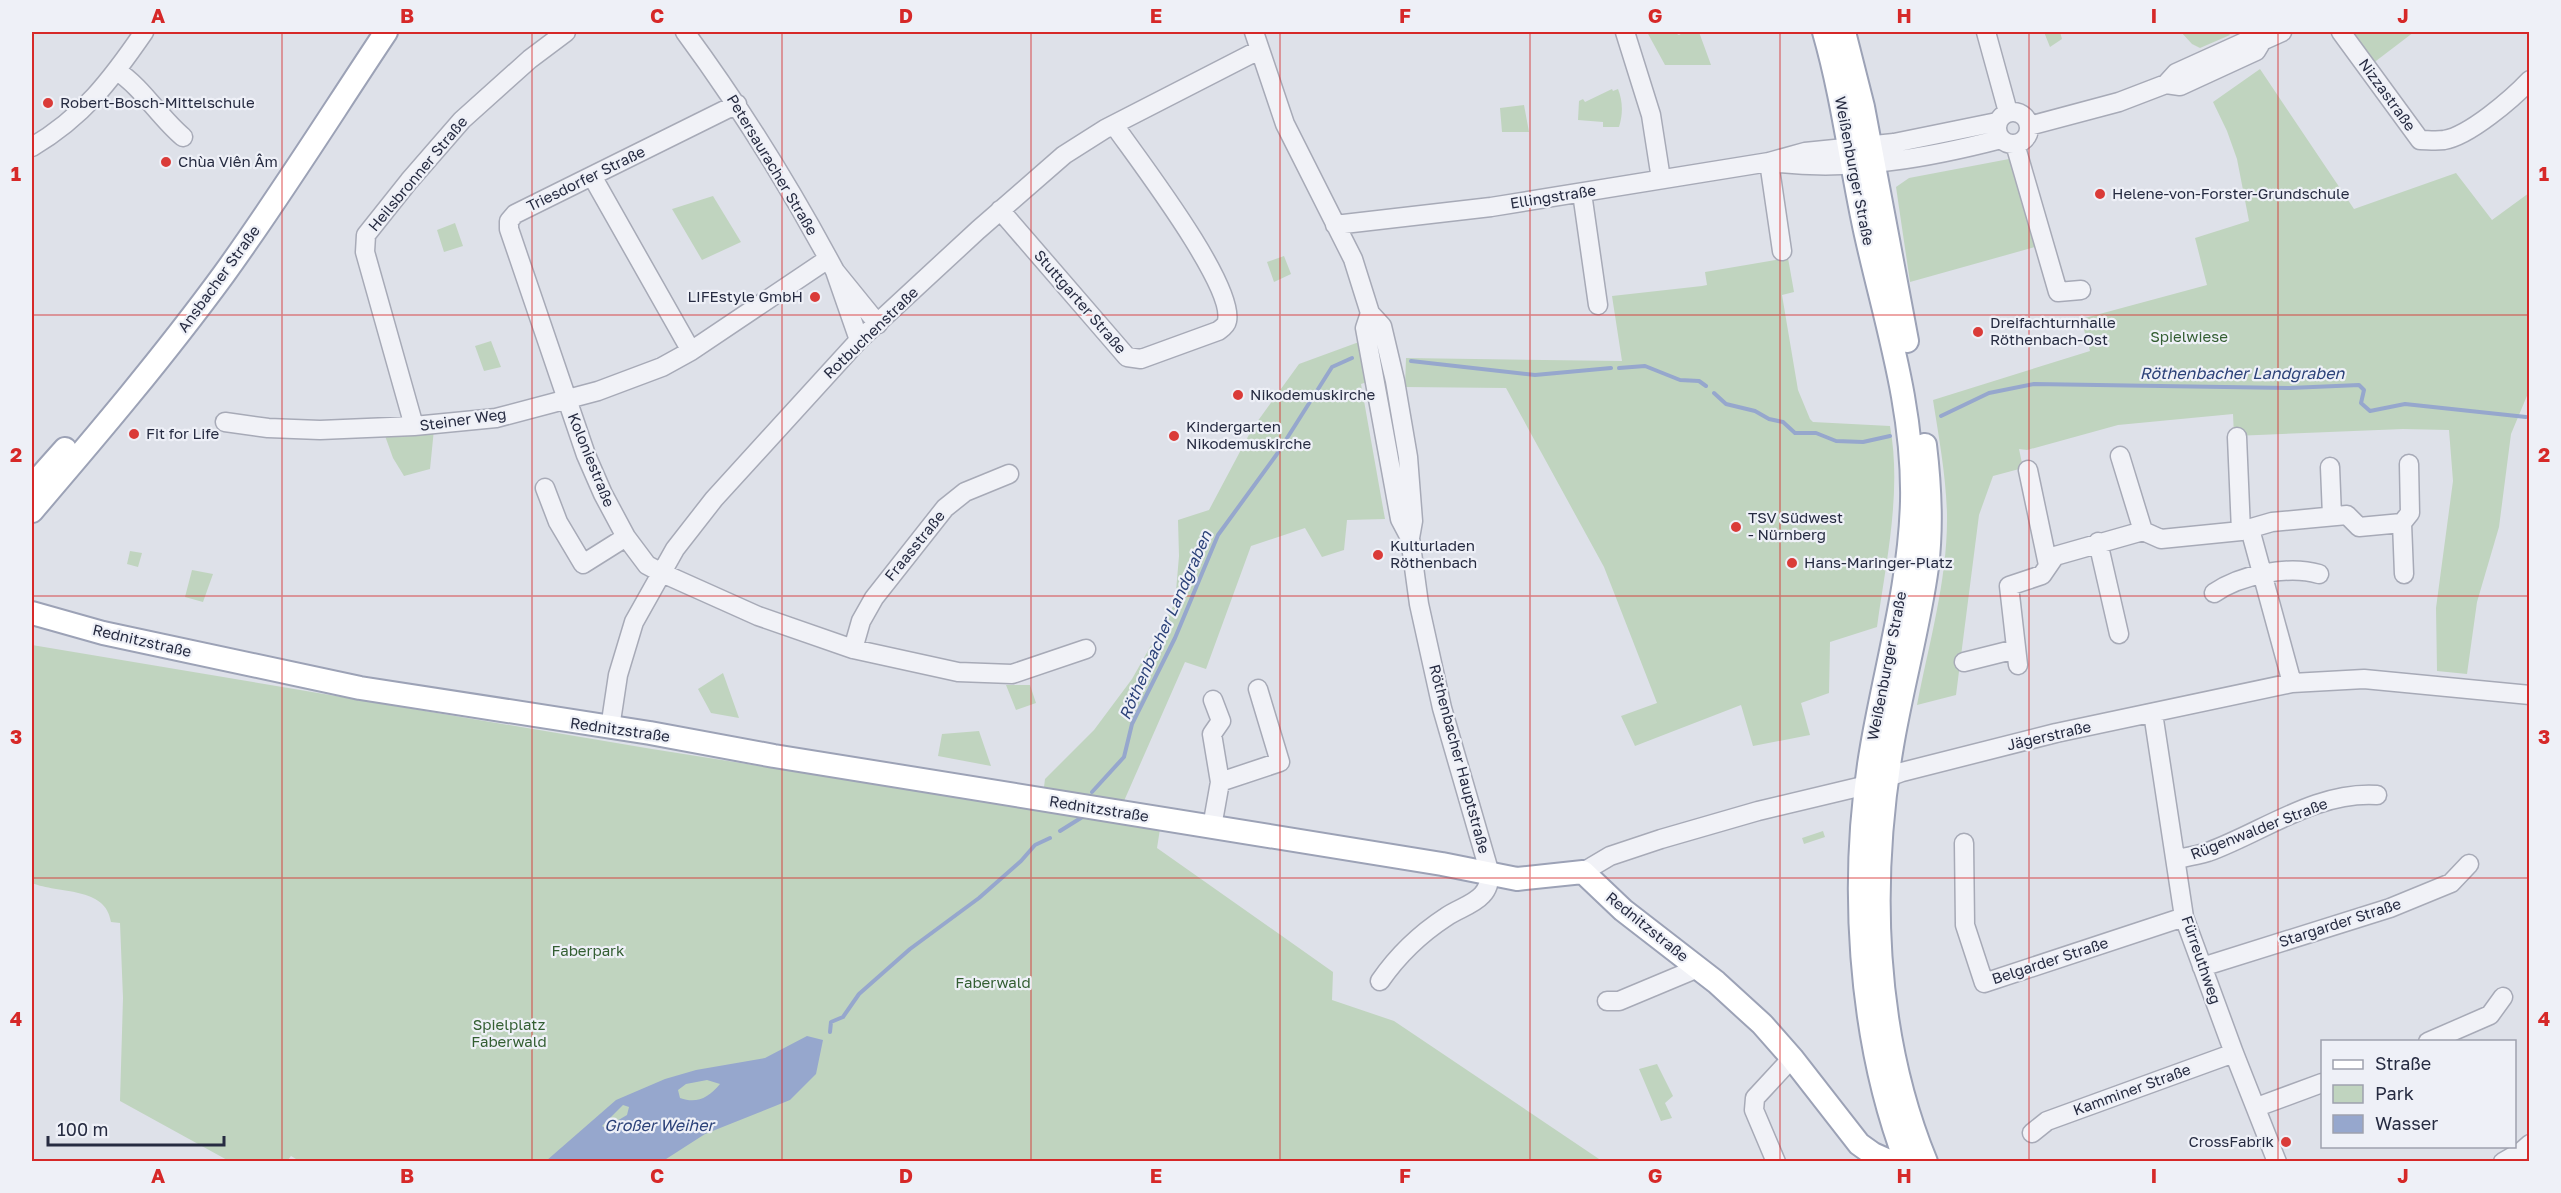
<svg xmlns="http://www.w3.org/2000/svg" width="2561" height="1193" viewBox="0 0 2561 1193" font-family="'Golos Text',sans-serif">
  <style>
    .green { fill: #c0d4bf }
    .water { fill: #96a7cd; fill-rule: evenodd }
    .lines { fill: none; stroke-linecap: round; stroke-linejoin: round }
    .stream { stroke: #96a7cd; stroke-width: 4 }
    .minor-casing { stroke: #a7aab7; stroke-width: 21 }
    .major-casing { stroke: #9ca2b6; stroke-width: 26 }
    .minor { stroke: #f1f2f7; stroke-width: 18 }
    .major { stroke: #fff; stroke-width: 22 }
    .grid { fill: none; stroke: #d62828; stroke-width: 1.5; stroke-opacity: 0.55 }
    .poi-dot { fill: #da3b38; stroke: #eef0f7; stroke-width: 2 }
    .labels { text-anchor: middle; stroke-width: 4.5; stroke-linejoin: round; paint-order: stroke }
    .street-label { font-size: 15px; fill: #262b41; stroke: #eef0f7 }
    .poi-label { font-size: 15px; fill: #262b41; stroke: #eef0f7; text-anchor: start }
    .park-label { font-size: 15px; fill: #335e32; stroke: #eef0f7 }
    .water-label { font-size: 16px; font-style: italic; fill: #2c4279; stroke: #eef0f7 }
    .neatline { fill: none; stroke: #d62828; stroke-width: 2 }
    .grid-label { font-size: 20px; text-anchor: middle; font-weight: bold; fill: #d62828 }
  </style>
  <rect width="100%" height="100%" fill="#dee1e9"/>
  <path class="green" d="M1647,32h26l6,3 5,-3h15l12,33h-46z
    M2044,32h16l2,7 -12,8z
    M2181,32h47l2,3 -30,13 -8,-4z
    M2349,32h65l-42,32z
    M2260,69l94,140 102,-36 36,47 37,-27v198l-18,43 -12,93 -22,75 -10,72 -30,-3 -1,-63 17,-127 -4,-51 -46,-1 -169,7 -1,-22 -115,11 -91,25 -8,-1 4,19 -30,8 -14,39 -23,180 -39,10c12,-62 31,-127 30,-191 -1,-38 -8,-76 -14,-114l157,-49 -9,-32 126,-34 -12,-47 54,-17 -12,-62 -10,-28 -14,-29z
    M1612,89l1,2 5,-2c5,13 5,25 1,38h-16v-5l-25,-2 1,-19 4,-2 2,3z
    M1524,105l5,27h-27l-2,-24z
    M2009,159l26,88 -125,35 -14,-95 13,-9z
    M713,196l28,46 -39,18 -30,-51z
    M455,223l8,23 -19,6 -7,-22z
    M1284,256l7,18 -17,8 -7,-20z
    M1788,258l6,34 -12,3 16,95 12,29 3,3 77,4c12,66 -4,135 -13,201l-47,15 -1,51 -28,10 9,32 -57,11 -12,-41 -106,41 -14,-30 36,-13 -53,-136 -98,-179 -101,-1 1,-29 216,3 -10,-65 90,-10 5,-1 -2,-13z
    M491,341l10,26 -17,4 -9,-25z
    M1359,342l8,40 -6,2 24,135 -38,1 -3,30 -22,7 -17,-29 -54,18 -45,123 -21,-7 -61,139 -80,-14 1,-8 49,-49 38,-51 43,-76 4,-47 -1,-36 31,-10 43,-81 47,-65z
    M434,429l-4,40 -26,7 -11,-18 -9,-25z
    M130,551l12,2 -4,14 -11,-3z
    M192,570l21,4 -10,28 -18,-5z
    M32,645l620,104 508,80 -3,19 176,124 -1,28 62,21 208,140 -1301,1 -10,-6 -4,5h-58l-109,-60 3,-103 -3,-75 -9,-1c-5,-36 -53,-28 -79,-39z
    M723,673l16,45 -28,-5 -13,-24z
    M1006,685h24l6,18 -20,7z
    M979,731l12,35 -53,-10 4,-22z
    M1823,831l2,6 -21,7 -2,-6z
    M1657,1064l16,32 -8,7 7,15 -11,3 -22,-52z"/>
  <path class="water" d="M807,1036l16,4 -7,34 -26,26 -85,34 -42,27h-117l70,-61 49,-21 31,-9 69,-12zM707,1080l13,4c-12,14 -23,20 -40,14l-2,-8 8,-6zM623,1105l6,2 -2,8 -22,13 -3,-2z"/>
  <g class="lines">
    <path class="stream" d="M1411,361l124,14 76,-7
      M1619,368l26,-2 35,14 19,1 7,5
      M1714,393l12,11 29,7 14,8 14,3 12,11h21l20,8 27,1 27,-6
      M1941,416l48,-23 45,-9 256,4 69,-3 5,5 -3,13 9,8 35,-7 121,13
      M1092,792l32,-35 8,-33 43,-86 43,-103 59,-81 55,-87 20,-9
      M1060,831l24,-15
      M830,1032l1,-10 12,-5 16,-23 51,-45 69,-51 42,-37 14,-16 15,-7"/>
    <g class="minor-casing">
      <path id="minor" d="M685,32c56,76 105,155 150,239
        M1254,32l31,92 68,135 17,54 12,13 13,55 13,76 5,64 -3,17
        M1625,32l26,83 10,64
        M1986,32l22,80
        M2341,32l79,108c7,0 16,1 24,0 25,-4 68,-41 86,-60
        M117,71c26,17 42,46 66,66
        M2166,84l10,-11 75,-34 11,2
        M737,104l-222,110 -6,7v8l77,226 17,39 23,43 21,28 15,8 96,43 95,33 105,23 54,2 74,-25
        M1997 128a16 16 0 1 1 32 0a16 16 0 1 1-32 0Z
        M2029,126l90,-24 47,-18 14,2 76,-35 6,-10 20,-9
        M2015,144l43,148 23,-2
        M32,147c51,-30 79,-67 112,-115
        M1769,162l13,89
        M1780,163c74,8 148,-5 221,-24
        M592,176l99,175
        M1582,193l16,112
        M1000,210l127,147 14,2 77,-28c4,-3 8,-5 9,-10 8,-36 -90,-163 -113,-196
        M1335,225l156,-18 278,-45 36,-10 89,-9 103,-21
        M1370,313l-5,15 35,191 10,19 9,66 23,104 48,166c-1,8 -2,15 -8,21 -9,10 -25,14 -36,22 -26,17 -48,38 -66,64
        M859,340l-24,-69 43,53
        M225,422l43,6 52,2 94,-4 82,-8 102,-27 64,-24 29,-16 137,-92
        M414,426l-49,-174 1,-17 43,-54 53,-61 68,-61 36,-27
        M2237,437l4,94
        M2120,456l23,75
        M2330,467l2,49
        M2028,470l20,95
        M545,488l13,34 25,42 43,-27
        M2402,523l2,51
        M2250,529l42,154
        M2098,542l21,92
        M2214,593c26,-18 74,-28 105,-19
        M853,649l8,-28 13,-23 71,-90 20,-16 44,-18
        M1964,662l52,-13
        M2018,665l-9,-79 33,-11 13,-19 88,-25 18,8 80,-8 31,-9 75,-7 12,12 43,-4 8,-10 -1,-49
        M2153,713l31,204 50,136 43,109
        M610,728l8,-53 16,-53 41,-73 39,-50 145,-159 119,-110 86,-75 41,-26 154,-79
        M1220,782l60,-20 -22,-73
        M1212,827l8,-45 -8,-48 9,-13 -8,-21
        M1964,843l1,82 19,58 200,-66
        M2177,859c10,-2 21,-4 31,-7 55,-20 108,-61 169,-57
        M1583,872l27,-16 51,-17 97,-28 109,-26 35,-13 154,-39 236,-50 72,-4 166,16
        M2202,967l188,-59 61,-25 18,-19
        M1607,1001h12l79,-33
        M2428,1042l62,-27 13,-18
        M2257,1107l65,-24
        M2032,1133l15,-12 187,-68
        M1776,1162l-22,-52 1,-12 37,-40
        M2503,1162l19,-11 8,-7"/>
    </g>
    <g class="major-casing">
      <path id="major" d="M1824,32c19,66 27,135 42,203 20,89 48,174 46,266 -2,83 -26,164 -40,245 -23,132 -14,290 34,416
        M1844,32l19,75 44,234
        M1925,445c5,41 7,81 2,122 -8,60 -25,119 -35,179 -23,136 -19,287 34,416
        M32,486l33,-37
        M32,511c66,-77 132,-155 192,-237 57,-79 108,-161 162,-242
        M32,613l71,20 257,55 290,45 124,23 668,108 75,15 66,-7 40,38 93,72 46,42 30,34 67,86 14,10 18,8"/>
    </g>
    <use href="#minor" class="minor"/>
    <use href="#major" class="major"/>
  </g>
  <path class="grid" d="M282,32v1130M532,32v1130M782,32v1130M1031,32v1130M1280,32v1130M1530,32v1130M1780,32v1130M2029,32v1130M2278,32v1130M32,315h2498M32,596h2498M32,878h2498"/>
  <g class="poi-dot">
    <circle cx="48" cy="103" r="6"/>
    <circle cx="166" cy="162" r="6"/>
    <circle cx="2100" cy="194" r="6"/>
    <circle cx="815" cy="297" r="6"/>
    <circle cx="1978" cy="332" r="6"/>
    <circle cx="1238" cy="395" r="6"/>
    <circle cx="134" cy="434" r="6"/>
    <circle cx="1174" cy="436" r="6"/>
    <circle cx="1736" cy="527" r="6"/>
    <circle cx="1378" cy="555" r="6"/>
    <circle cx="1792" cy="563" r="6"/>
    <circle cx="2286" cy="1142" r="6"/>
  </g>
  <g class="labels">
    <g class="street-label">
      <text transform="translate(2387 95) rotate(54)" y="5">Nizzastraße</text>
      <text transform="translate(772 165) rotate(59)" y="5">Petersauracher Straße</text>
      <text transform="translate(1854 171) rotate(79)" y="5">Weißenburger Straße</text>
      <text transform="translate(418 174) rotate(-50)" y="5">Heilsbronner Straße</text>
      <text transform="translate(586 179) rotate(-26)" y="5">Triesdorfer Straße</text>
      <text transform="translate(1553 197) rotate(-9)" y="5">Ellingstraße</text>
      <text transform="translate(219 279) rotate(-54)" y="5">Ansbacher Straße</text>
      <text transform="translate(1080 302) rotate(49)" y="5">Stuttgarter Straße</text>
      <text transform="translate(871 333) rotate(-44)" y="5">Rotbuchenstraße</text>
      <text transform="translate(463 420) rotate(-8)" y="5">Steiner Weg</text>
      <text transform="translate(591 460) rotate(68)" y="5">Koloniestraße</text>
      <text transform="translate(915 546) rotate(-51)" y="5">Fraasstraße</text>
      <text transform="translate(142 641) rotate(13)" y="5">Rednitzstraße</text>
      <text transform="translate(1887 666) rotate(-79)" y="5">Weißenburger Straße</text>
      <text transform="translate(620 730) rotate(8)" y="5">Rednitzstraße</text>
      <text transform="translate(2049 736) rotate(-13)" y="5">Jägerstraße</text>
      <text transform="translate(1459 759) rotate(75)" y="5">Röthenbacher Hauptstraße</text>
      <text transform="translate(1099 809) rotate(9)" y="5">Rednitzstraße</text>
      <text transform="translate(2259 829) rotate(-21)" y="5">Rügenwalder Straße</text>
      <text transform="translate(2340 923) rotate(-18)" y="5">Stargarder Straße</text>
      <text transform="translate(1647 927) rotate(39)" y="5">Rednitzstraße</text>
      <text transform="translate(2201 960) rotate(71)" y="5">Fürreuthweg</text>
      <text transform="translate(2050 961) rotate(-18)" y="5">Belgarder Straße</text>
      <text transform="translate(2132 1090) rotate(-20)" y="5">Kamminer Straße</text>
    </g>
    <g class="poi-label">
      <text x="60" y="108">Robert-Bosch-Mittelschule</text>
      <text x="178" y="167">Chùa Viên Âm</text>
      <text x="2112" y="199">Helene-von-Forster-Grundschule</text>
      <text x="803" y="302" text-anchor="end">LIFEstyle GmbH</text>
      <text x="1990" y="328">Dreifachturnhalle<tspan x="1990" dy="17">Röthenbach-Ost</tspan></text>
      <text x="1250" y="400">Nikodemuskirche</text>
      <text x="1186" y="432">Kindergarten<tspan x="1186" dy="17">Nikodemuskirche</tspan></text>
      <text x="146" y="439">Fit for Life</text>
      <text x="1748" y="523">TSV Südwest<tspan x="1748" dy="17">- Nürnberg</tspan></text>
      <text x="1390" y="551">Kulturladen<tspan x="1390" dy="17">Röthenbach</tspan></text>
      <text x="1804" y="568">Hans-Maringer-Platz</text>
      <text x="2274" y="1147" text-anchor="end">CrossFabrik</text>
    </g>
    <g class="park-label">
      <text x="2189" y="342">Spielwiese</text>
      <text x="588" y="956">Faberpark</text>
      <text x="993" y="988">Faberwald</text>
      <text x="509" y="1030">Spielplatz<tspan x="509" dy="17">Faberwald</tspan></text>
    </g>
    <g class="water-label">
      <text x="2242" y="379">Röthenbacher Landgraben</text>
      <text transform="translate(1165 625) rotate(-66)" y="6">Röthenbacher Landgraben</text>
      <text x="659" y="1131">Großer Weiher</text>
    </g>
  </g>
  <rect width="2561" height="1193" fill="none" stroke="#eef0f7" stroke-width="66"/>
  <rect x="2321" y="1040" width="195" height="108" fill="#eef0f7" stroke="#9ea1ae" stroke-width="1.5"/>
  <rect x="2333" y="1060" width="30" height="9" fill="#ffffff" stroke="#9ea1ae" stroke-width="1.5"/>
  <text x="2375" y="1070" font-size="18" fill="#262b41">Straße</text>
  <rect x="2333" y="1085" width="30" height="18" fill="#c0d4bf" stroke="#9ea1ae" stroke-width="1.5"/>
  <text x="2375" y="1100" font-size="18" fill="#262b41">Park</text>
  <rect x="2333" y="1115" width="30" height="18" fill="#96a7cd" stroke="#9ea1ae" stroke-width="1.5"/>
  <text x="2375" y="1130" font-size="18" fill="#262b41">Wasser</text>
  <path d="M48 1136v9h176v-9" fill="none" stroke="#262b41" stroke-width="3"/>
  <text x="57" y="1136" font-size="18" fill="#262b41" stroke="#eef0f7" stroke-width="4.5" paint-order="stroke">100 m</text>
  <rect x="33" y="33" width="2495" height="1127" class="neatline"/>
  <g class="grid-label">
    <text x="158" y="23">A</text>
    <text x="407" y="23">B</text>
    <text x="657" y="23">C</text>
    <text x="906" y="23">D</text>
    <text x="1156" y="23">E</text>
    <text x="1405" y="23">F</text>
    <text x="1655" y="23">G</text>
    <text x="1904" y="23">H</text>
    <text x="2154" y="23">I</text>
    <text x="2403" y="23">J</text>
    <text x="16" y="181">1</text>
    <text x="2544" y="181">1</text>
    <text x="16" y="462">2</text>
    <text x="2544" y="462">2</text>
    <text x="16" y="744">3</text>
    <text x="2544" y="744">3</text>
    <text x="16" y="1026">4</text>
    <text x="2544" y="1026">4</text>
    <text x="158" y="1183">A</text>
    <text x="407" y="1183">B</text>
    <text x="657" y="1183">C</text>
    <text x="906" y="1183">D</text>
    <text x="1156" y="1183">E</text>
    <text x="1405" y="1183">F</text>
    <text x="1655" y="1183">G</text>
    <text x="1904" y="1183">H</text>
    <text x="2154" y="1183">I</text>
    <text x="2403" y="1183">J</text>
  </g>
</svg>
